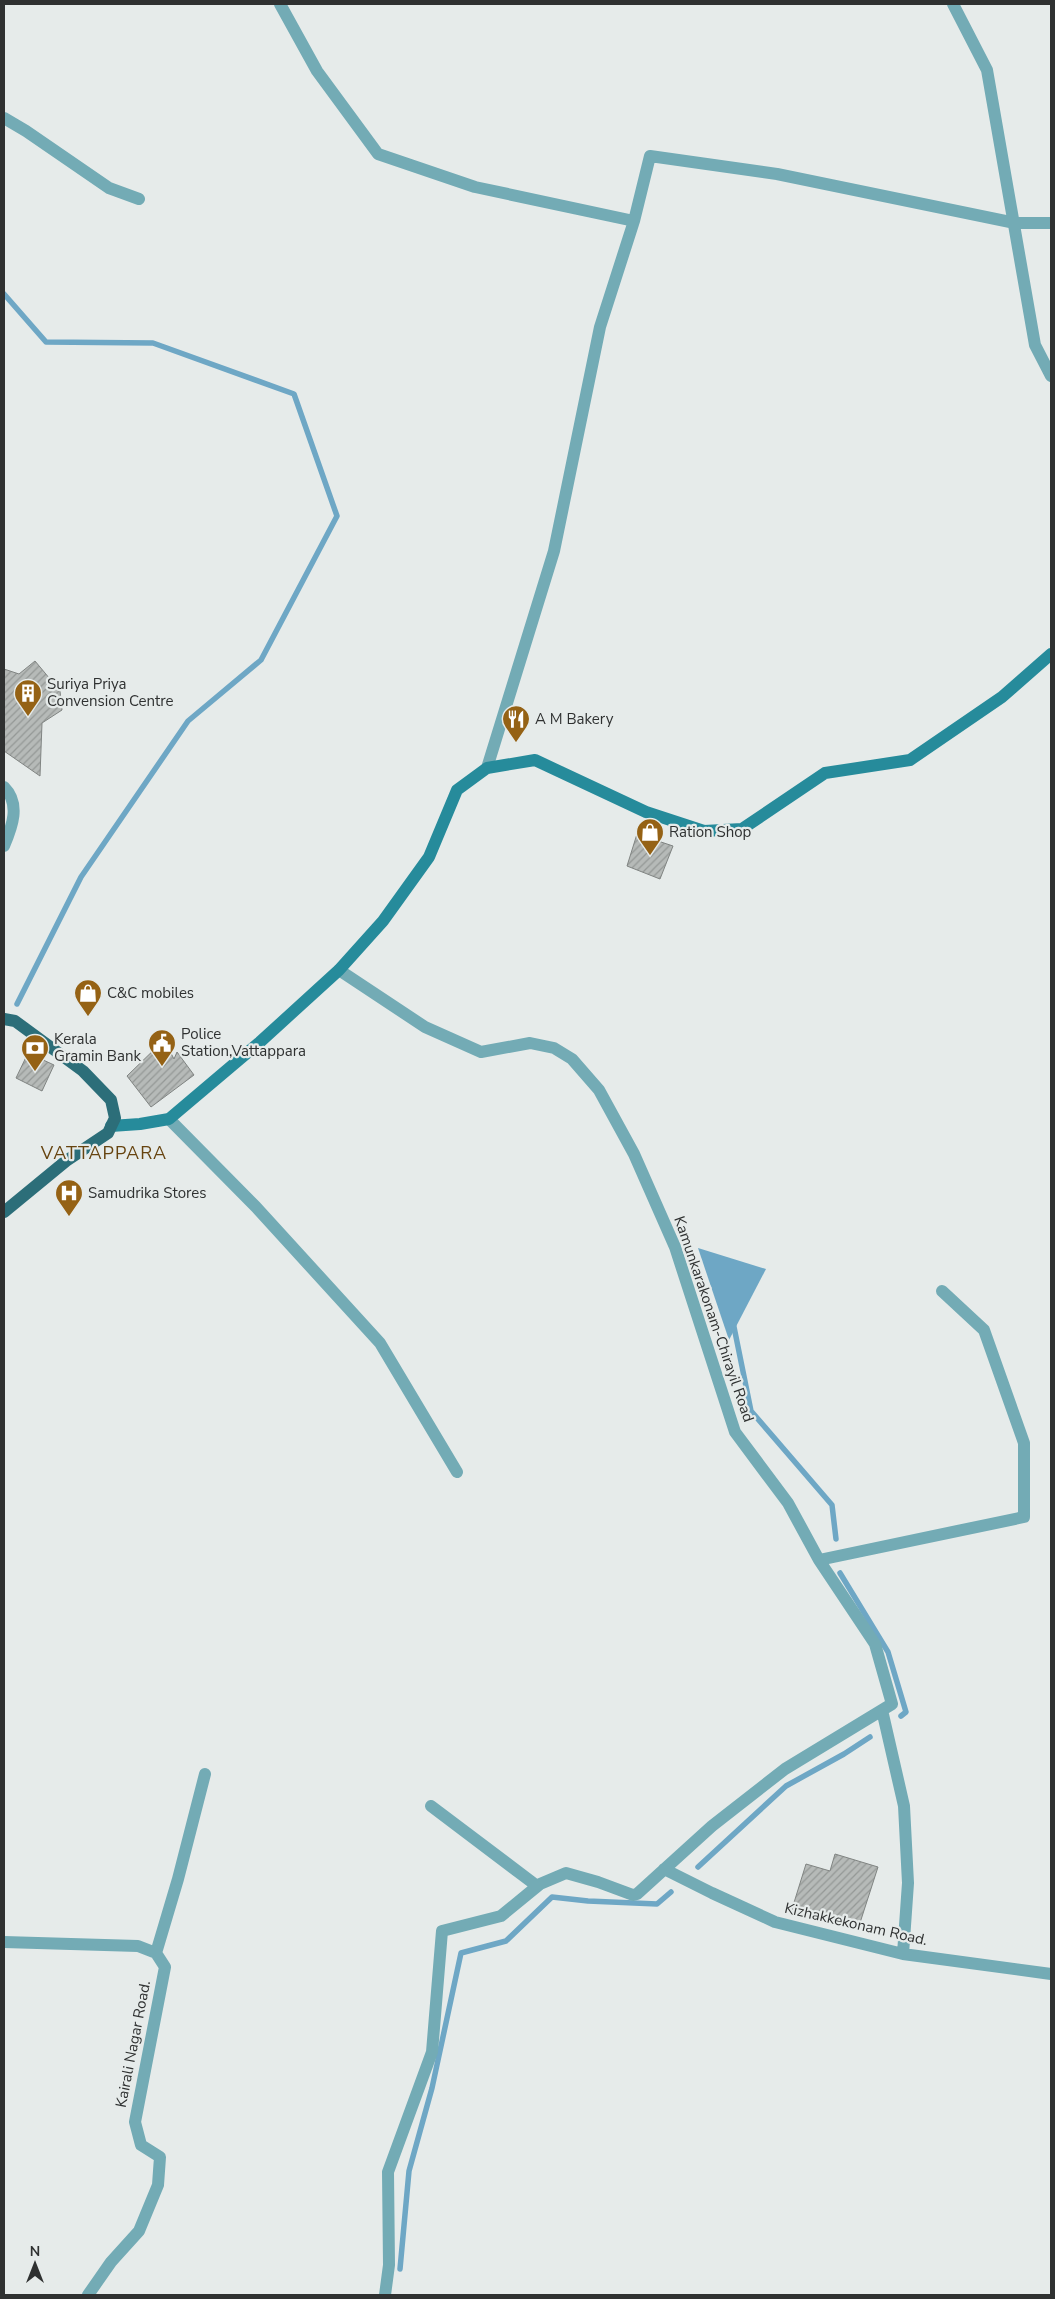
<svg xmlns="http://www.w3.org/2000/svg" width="1055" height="2299" viewBox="0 0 1055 2299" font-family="'Nunito Sans',sans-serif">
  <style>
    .water { fill: #6ea7c5 }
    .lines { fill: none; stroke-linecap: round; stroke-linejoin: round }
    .stream { stroke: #6ea7c5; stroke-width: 5.5 }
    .building { fill: url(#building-hatch); stroke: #808482 }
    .street { stroke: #73abb5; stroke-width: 12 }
    .secondary { stroke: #268b9b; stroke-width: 12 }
    .primary { stroke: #2c6e79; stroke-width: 12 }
    .labels { text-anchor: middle; stroke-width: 4.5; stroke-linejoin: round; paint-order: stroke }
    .poi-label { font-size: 15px; fill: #2f3131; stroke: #e6ebea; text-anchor: start }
    .street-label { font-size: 15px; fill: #2f3131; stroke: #e6ebea }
    .quarter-label { font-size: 18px; letter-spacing: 1px; fill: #66430f; stroke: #e6ebea }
  </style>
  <defs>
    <pattern id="building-hatch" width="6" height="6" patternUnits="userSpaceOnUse" patternTransform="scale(1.25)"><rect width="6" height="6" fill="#b6bab8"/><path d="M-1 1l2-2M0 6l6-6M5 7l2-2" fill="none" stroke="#949896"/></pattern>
  </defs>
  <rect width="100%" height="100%" fill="#e6ebea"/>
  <path class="water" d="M698,1248l68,21 -37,71z"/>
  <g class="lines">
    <path class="stream" d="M4,294l42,48 107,1 141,51 43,122 -76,144 -73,61 -107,156 -64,127
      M733,1322l18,89 81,94 4,34
      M840,1573l48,79 18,60 -5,4
      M698,1867l88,-81 58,-32 26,-17
      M400,2269l9,-98 23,-83 29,-135 45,-12 46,-44 36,4 69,3 14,-12"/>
  </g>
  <path class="building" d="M35,661l25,30 2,19 -20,13 -2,53 -36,-25v-82l15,5z
    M637,834l36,12 -13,33 -33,-13z
    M164,1040l10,19 3,-7 17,23 -43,32 -24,-31z
    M28,1053l26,12 -12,26 -26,-13z
    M835,1854l43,13 -20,62 -66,-20 14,-45 24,7z"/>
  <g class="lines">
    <path class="street" d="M280,4l37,67 61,83 97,33 159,34 -34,106 -46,224 -67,217
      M953,4l34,66 48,275 16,31
      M4,118l22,13 83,57 30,11
      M634,221l16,-65 127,18 238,49h36
      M4,787c17,17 8,40 0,59
      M339,970l86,57 56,25 49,-9 24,5 18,11 27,31 35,64 41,93 60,185 53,71 31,57 56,84 17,60 -107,65 -73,57 -75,68 -4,1 -35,-13 -32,-9 -26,11 -39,32 -59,15 -10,121 -44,120 1,93 -4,30
      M169,1119l87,88 124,136 77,129
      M819,1560l205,-43v-74l-40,-113 -42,-39
      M882,1710l22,96 4,77 -5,71
      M431,1806l106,80
      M664,1869l48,24 63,29 128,32 148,20
      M4,1942l134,4 18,7 9,14 -30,155 6,23 19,12 -2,28 -19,46 -28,31 -23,33
      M156,1953l22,-74 27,-105"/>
    <path class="secondary" d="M111,1126l29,-2 29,-5 91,-77 79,-72 44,-49 46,-64 28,-67 30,-22 48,-8 111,52 58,19 38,-2 83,-56 85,-13 92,-63 49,-43"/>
    <path class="primary" d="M4,1019l11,2 68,50 28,29 4,18 -7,15 -42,28 -62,51"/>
  </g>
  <defs>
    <g id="building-pin" transform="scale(1.4375)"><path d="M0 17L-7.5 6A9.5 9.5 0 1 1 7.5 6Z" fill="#956215" stroke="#e6ebea"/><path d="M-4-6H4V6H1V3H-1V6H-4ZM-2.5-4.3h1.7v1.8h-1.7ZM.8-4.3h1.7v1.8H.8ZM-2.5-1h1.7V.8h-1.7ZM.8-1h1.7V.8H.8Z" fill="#fff"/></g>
    <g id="restaurant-pin" transform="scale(1.4375)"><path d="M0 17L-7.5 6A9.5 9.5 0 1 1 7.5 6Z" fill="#956215" stroke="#e6ebea"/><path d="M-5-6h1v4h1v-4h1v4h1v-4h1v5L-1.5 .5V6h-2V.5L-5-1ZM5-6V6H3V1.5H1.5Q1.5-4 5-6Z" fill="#fff"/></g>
    <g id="shop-pin" transform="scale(1.4375)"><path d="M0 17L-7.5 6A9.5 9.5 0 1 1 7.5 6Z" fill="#956215" stroke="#e6ebea"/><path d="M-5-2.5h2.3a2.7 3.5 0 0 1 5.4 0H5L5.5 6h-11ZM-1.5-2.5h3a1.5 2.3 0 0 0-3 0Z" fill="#fff"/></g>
    <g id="civic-pin" transform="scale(1.4375)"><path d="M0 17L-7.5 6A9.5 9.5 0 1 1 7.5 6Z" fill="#956215" stroke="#e6ebea"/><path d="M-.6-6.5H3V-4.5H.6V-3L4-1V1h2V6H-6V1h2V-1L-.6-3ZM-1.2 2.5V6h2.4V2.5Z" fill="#fff"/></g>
    <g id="bank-pin" transform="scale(1.4375)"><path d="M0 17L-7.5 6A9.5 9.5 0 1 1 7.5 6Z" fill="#956215" stroke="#e6ebea"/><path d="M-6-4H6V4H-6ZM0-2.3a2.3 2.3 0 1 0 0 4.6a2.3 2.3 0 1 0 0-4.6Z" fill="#fff"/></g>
    <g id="hospital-pin" transform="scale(1.4375)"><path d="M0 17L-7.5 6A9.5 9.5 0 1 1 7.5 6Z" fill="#956215" stroke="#e6ebea"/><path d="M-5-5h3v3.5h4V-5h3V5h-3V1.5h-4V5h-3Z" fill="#fff"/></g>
  </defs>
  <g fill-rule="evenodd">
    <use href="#building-pin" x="28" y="693"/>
    <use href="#restaurant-pin" x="516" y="719"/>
    <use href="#shop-pin" x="650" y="832"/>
    <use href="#shop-pin" x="88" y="993"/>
    <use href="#civic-pin" x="162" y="1043"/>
    <use href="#bank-pin" x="35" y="1048"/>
    <use href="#hospital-pin" x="69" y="1193"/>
  </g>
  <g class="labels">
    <g class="poi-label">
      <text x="47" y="689">Suriya Priya<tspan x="47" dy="17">Convension Centre</tspan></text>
      <text x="535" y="724">A M Bakery</text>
      <text x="669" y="837">Ration Shop</text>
      <text x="107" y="998">C&amp;C mobiles</text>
      <text x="181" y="1039">Police<tspan x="181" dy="17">Station,Vattappara</tspan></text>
      <text x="54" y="1044">Kerala<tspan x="54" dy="17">Gramin Bank</tspan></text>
      <text x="88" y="1198">Samudrika Stores</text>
    </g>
    <g class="street-label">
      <text transform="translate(714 1319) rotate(71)" y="5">Kamunkarakonam-Chirayil Road</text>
      <text transform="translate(856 1924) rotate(13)" y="5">Kizhakkekonam Road.</text>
      <text transform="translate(133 2044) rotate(-79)" y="5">Kairali Nagar Road.</text>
    </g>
    <g class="quarter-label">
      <text x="104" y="1159">VATTAPPARA</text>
    </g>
  </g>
  <rect width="1055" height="2299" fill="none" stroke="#2f3131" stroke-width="10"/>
  <g transform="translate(35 2264)" stroke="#e6ebea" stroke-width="4" paint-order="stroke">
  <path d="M0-4L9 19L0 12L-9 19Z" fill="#2f3131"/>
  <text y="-8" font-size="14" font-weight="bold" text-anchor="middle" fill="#2f3131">N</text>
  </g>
</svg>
